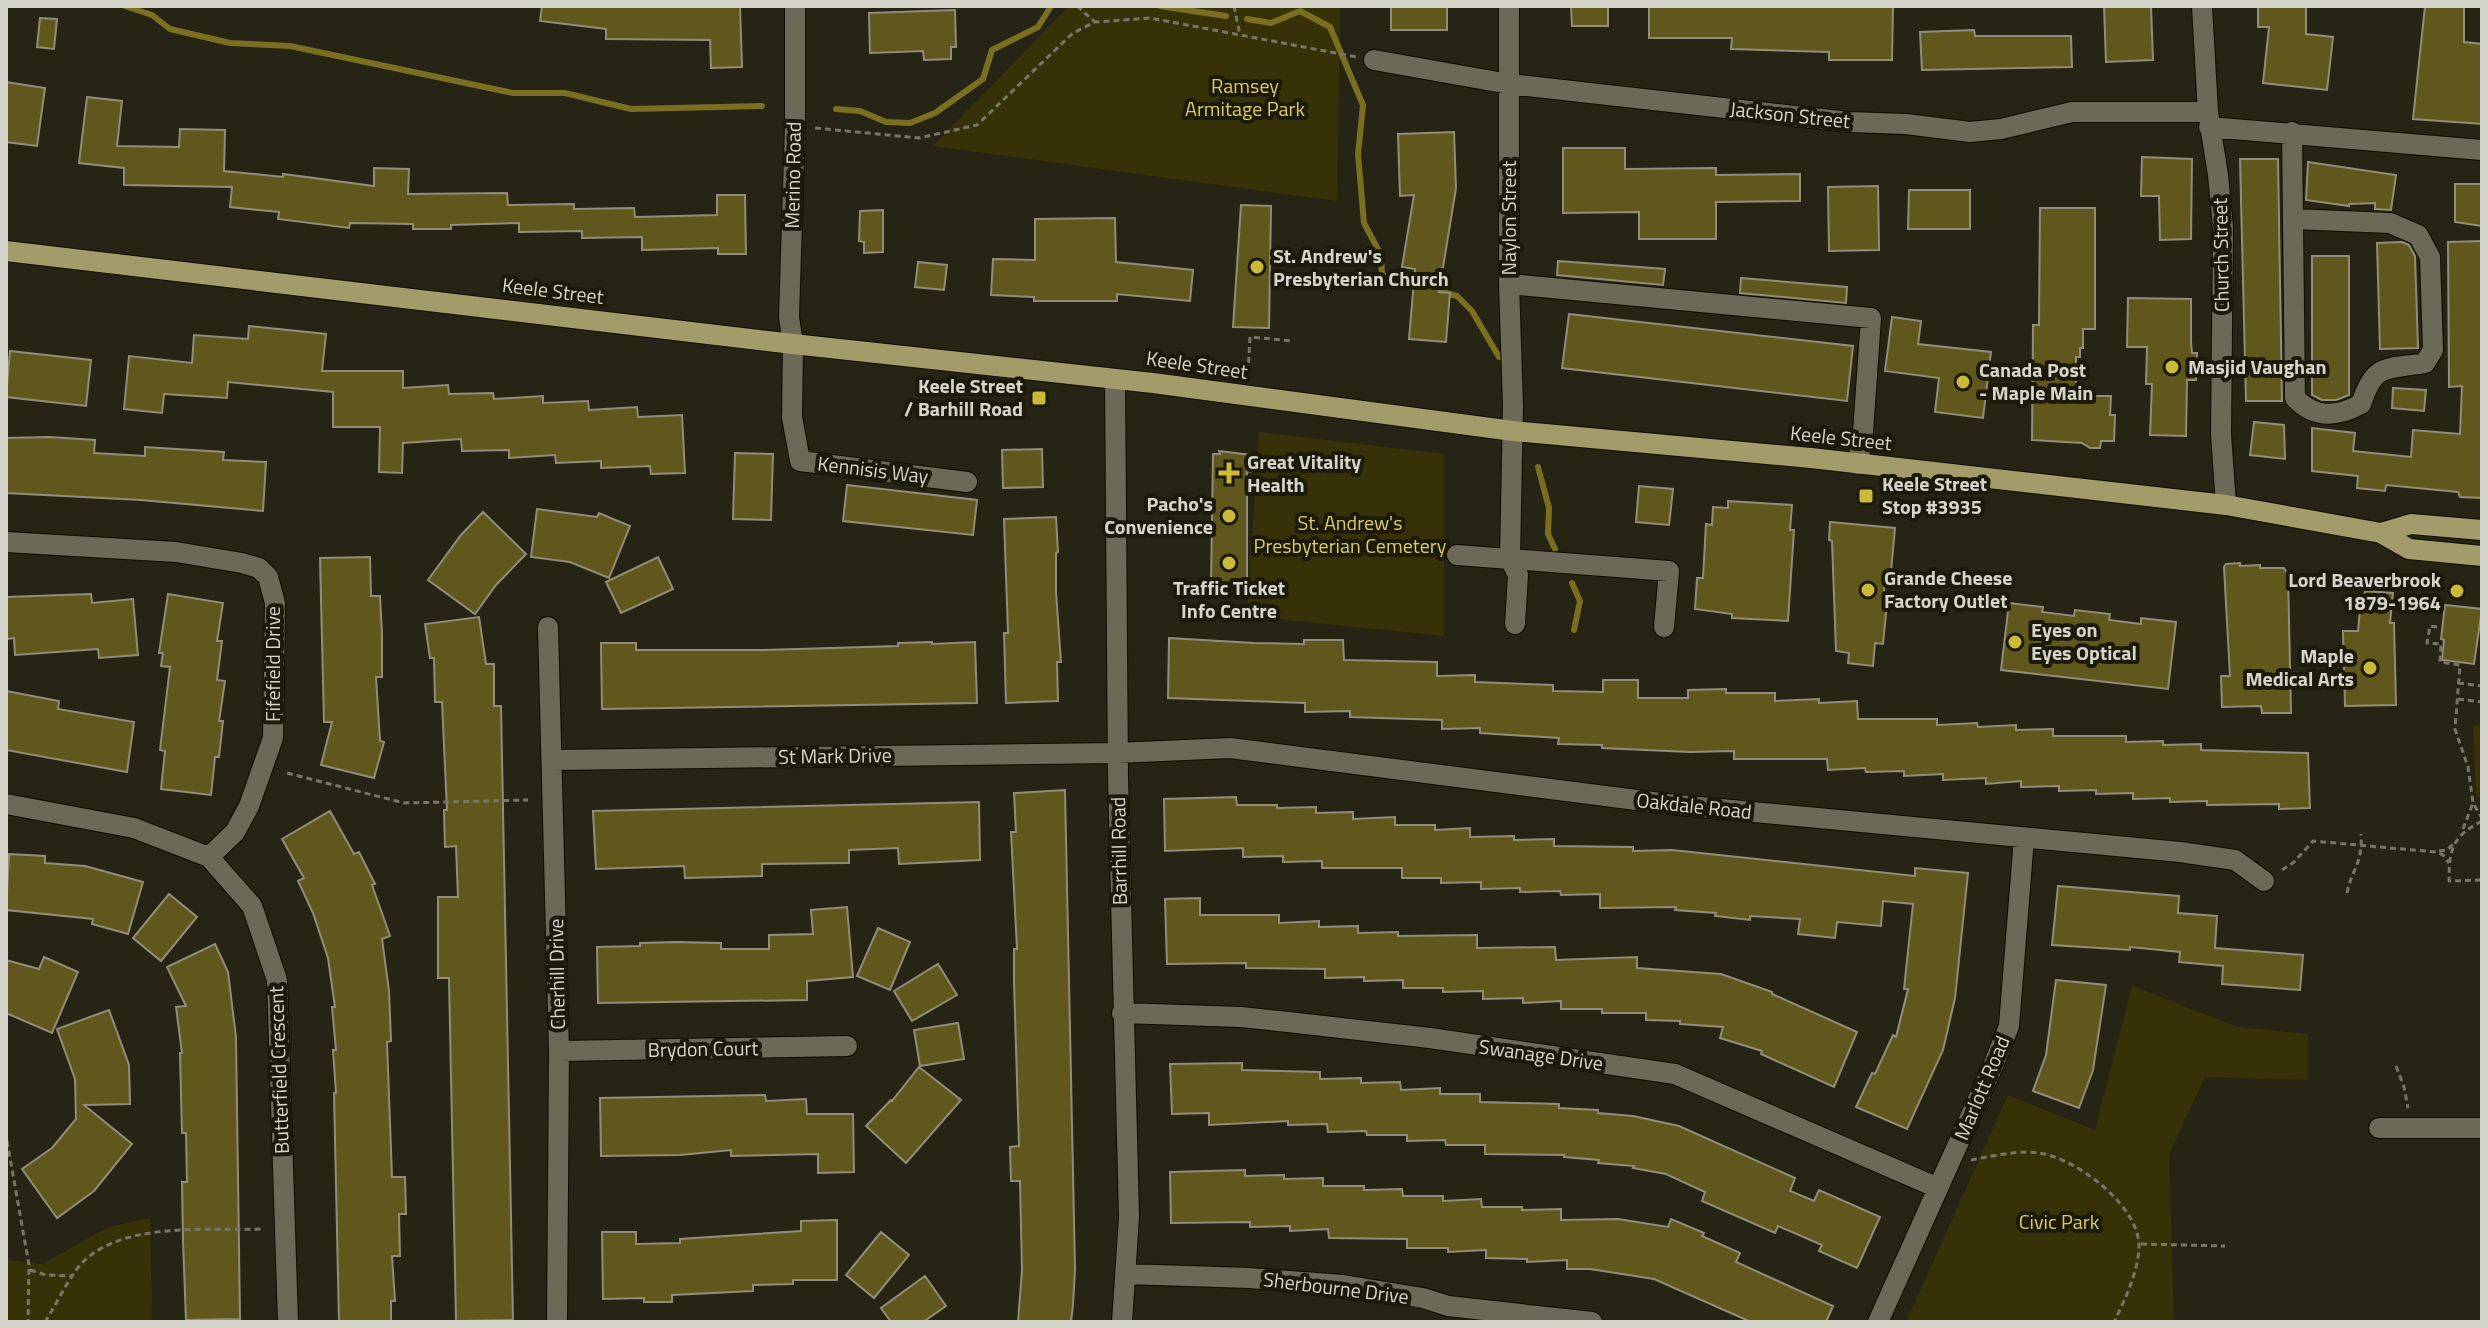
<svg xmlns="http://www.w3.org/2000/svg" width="2488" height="1328" viewBox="0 0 2488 1328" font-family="'Titillium Web',sans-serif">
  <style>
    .green { fill: #373107 }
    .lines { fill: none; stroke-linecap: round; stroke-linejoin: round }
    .stream { stroke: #7a6f20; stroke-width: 6 }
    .building { fill: #5f571c; stroke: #908d7b; stroke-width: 2 }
    .minor-casing { stroke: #0f0d02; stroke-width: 22 }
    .major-casing { stroke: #0f0d02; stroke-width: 22 }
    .path { stroke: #777568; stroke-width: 3; stroke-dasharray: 6 4; stroke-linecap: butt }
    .minor { stroke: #6b6957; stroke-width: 20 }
    .major { stroke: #a29b6a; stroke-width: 20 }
    .poi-dot { fill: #ccb939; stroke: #1c1a0b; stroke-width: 3 }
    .labels { text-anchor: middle; stroke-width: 8; stroke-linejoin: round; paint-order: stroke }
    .park-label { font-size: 20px; fill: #dbcc62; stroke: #1c1a0b }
    .street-label { font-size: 20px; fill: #d6d5cb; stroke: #1c1a0b }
    .poi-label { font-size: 20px; font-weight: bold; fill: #d6d5cb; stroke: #1c1a0b; text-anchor: start }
  </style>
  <rect width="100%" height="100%" fill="#262414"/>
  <path class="green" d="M1069,6h271l-3,195 -404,-55z
    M1259,432l185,22v182l-197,-20z
    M2482,725v72l-6,1 -3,-72z
    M2132,986l106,41 70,7v46l-103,-3 -36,77 5,168h-268l102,-227 87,35z
    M150,1218l2,104h-146v-62l36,4 67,-37z"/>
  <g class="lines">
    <path class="stream" d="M125,6l27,9 18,14 60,14 60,3 223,47h52l66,16 131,-3
      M1160,6l66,10
      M1247,19l24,4 29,-12 30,16 33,78 -5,49 6,69 17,32 1,20 39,11
      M836,109l24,2 26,11 24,1 25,-10 48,-34 9,-29 46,-23 13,-21
      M1432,289l25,7 15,15 27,46
      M1538,467l11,41 -1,26 7,15
      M1572,583l8,18 -6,29"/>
  </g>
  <path class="building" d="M542,6h198l2,61 -31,1 -1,-28 -104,-1v-10l-66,-8z
    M1391,6h56v24h-56z
    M1571,6h37v20h-36z
    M1649,6h244l-1,54h-63v-8l-98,-3 1,-11h-83z
    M2104,6h47l2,54 -47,2z
    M2258,6h48v28l27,3 -6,53 -64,-7 6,-56h-11z
    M2425,6h39v36l18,2v80l-69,-5z
    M955,10l1,37h-5v12l-27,1 -1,-9 -53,2 -1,-40z
    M40,18l17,1 -3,30 -17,-2z
    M1974,30l1,6h96l1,31 -150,3 -2,-38z
    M6,82l39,6 -8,58 -31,-4z
    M87,97l35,4 -5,45 62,1 1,-18 45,1 -1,41 59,6v-3l91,12v-18l35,1 -1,25 99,-1 1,12 66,-1v5l60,-1 1,9 82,-2v-20h28l1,59h-28v-6l-76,2v-13l-60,1v-7l-63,1v-9l-68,2v4h-38v-5l-63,-1 -1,5 -71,-9 1,-7 -49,-5 2,-20 -108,-2v-17l-45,-5z
    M1454,132l2,56 -17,104 11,1 -4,49 -37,-3 6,-70 -13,-2 12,-72 -14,1 -2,-62z
    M1563,148h62v21l91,-1v7l84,-1v27l-84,1v37h-77v-27l-76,1z
    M2142,157l50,2 -1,80 -31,1 -1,-44h-18z
    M2240,159h38l4,242h-36z
    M2308,162l88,13 -5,35 -16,-1v-6l-26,1v2l-43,-6z
    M2455,184h27v42l-27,-4z
    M1878,186l1,64 -50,1 -1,-64z
    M1909,190h61v39h-62z
    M1241,205l30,1 -2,122 -36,-1z
    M2040,208h55v121h-12v19h-3v9h-4v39h35l-1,19h5l-1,26h-13l-1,7h-10l-8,-5 -50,-3 1,-115h6z
    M883,210v42l-19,1v-11l-5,-1 1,-30z
    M1115,218l1,44 77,8 -3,31 -73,-7v7h-83v-4l-43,-2 2,-36 42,1v-41z
    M2482,241v257l-22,-1 -2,-5 -72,-7 -1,6 -28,-3 1,-12 -46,-5v-43l43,5 -2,18 58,6 2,-27 47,4 2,-48 -13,1 -1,-145z
    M2402,242l7,3 6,11 3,92 -38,1 -3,-106z
    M2312,256h37v139l-13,5h-14l-10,-5z
    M1558,261l107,8 -2,16 -106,-10z
    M918,262l29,3 -3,25 -29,-3z
    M1741,278l106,9 -1,16 -106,-10z
    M2128,298l63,1v43l1,11h5l-1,27h-9l-1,56 -36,-1 2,-51h-6l1,-37h-20z
    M1569,314l284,32 -6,55 -285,-33z
    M1892,317l29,4 -3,23 73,8 -8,66 -48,-6 4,-34 -54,-7z
    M249,326l77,8 -4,37h81v17l45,-3 1,9 44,-1 1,6 49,-3v7l45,-2 1,9 48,-3 1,10 44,-2 3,58 -34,1 -1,-8 -49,2v-7l-45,2 -1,-8 -46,3v-8l-47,1 -1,-12 -58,4 -1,30 -23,-1 1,-45h-47v-35l-105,-10 -1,16 -63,-4 -2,19 -38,-4 5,-53 63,7 2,-28 54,4z
    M10,351l81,9 -5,46 -80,-9z
    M2393,388l33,2 -2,21 -32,-3z
    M2254,422l30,3 1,34 -35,-4z
    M49,437l46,3 -1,13 51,3v-9l79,5 -1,8 43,2 -3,49 -122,-11 -135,-7v-55z
    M1042,449l1,38 -40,1 -1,-38z
    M1219,451l32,4v17l-4,-1v114h-36l2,-131h7z
    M735,453l38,1 -2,66 -38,-1z
    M847,485l130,15 -4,35 -130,-14z
    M1639,486l34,3 -4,36 -33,-3z
    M1728,501l64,4 -2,25h4l-6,91 -56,-3v-4l-37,-5 2,-31h6l3,-54 6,1 1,-18 15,1z
    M537,509l60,8 2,-4 31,13 -21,52 -39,-16 -39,-5z
    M483,512l43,42 -30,31 -21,29 -47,-34 33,-45z
    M1056,517l2,35 -2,1v39l5,70h-4l1,39 -52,2 -2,-70h4l-4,-114z
    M1830,522l65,6 -4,44h-5l-3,30 4,1 -4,41 -8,-1 -2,23 -25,-3 1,-10 -13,-2 -4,-110 -3,-1z
    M370,557l1,39h9l2,38v43h-6l4,64 4,1 -10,36 -53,-13 11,-43h-8l-4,-164z
    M658,557l15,32 -52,24 -15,-31z
    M2240,563v3l20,-1v3h24l4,7 3,138h-29l-1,-7 -39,1 -1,-31h9l-6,-109 2,-3z
    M2365,591l28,2 -3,30h4l2,82 -51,1 -2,-75h15l3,-34h3z
    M91,594l1,9 41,-4 5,56 -39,3 -1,-9 -83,6 -1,-17 -8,1v-42z
    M168,594l55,9 -6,38h5l-5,39 8,1 -6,40h4l-4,36h-4l-4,38 -50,-6 4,-38 -5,-1 10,-83 -9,-1 2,-13h-4z
    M2009,603l34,4 -1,5 32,4 1,-6 35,4 -1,6 32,4v-6l35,4 -8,67 -167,-19z
    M2445,605l37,4 -8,55 -32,-4 2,-20 -3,-1z
    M479,617l7,47h8v42h7l12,614 -57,1 -7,-343h-11v-81h20l-2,-51 -11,1 -1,-37h3l-5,-108h-7l-1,-44h-4l-5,-34z
    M1169,638l85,5 50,1v-4h39l1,20 93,2v14l38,-1v7l78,3v6l50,1v-12h35v18h50v-8l38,-1v4h49v8l44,-2v4l38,-2 1,18h79v6l40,-2 1,4 38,-2v5l37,-1v7h73v6l37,-1v4l38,-1v6l107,3 2,55 -31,1v-5l-72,1v-4l-37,1v-4l-37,1v-6l-37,1v-4l-37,1v-5l-38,1v-6l-35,3v-6l-43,2v-6l-39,2v-5l-38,1 -1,-4 -37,2 -1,-11h-93v-8l-44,1 -88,-4v-3l-44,-1 1,-6 -79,-5v-5l-38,1v-9l-92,-3v-6l-45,1v-9l-137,-5z
    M932,642v2l43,-2 2,61 -375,6 -1,-66h35v7h128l134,-4v-3z
    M6,691l53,10 -1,8 76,13 -7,50 -121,-22z
    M1065,790l10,479 -2,36 -2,17h-53l4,-52 -2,-89h-9l-1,-34 9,-1 -5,-164v-33h3l-6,-117h5l-2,-39z
    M1236,797l1,8h40v3l39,-1v6l37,-1v7l42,-2v8h40v5l35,-2v9l44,-1v4l40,-1v7l79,1v4l39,-1 243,26v-8l53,5 -13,125 -12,52 -36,79 -51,-22 16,-34 3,1 18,-39 3,2 12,-48h-4l9,-85 -30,-3 -2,25 -44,-4 -2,16 -37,-4 2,-15 -50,-3v4l-35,-4 1,-3 -41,-3 1,-3 -76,1v-14l-39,1 -1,-4 -40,1v-4l-39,1v-7l-40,1v-5h-39v-10h-80v-7l-39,1v-6l-40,1v-9l-78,3 -1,-52z
    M979,802l1,58 -81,4 -1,-16 -49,2v13l-87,1v12l-77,2 -1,-12 -88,3 -3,-58z
    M330,811l24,43 5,-2 16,32 -3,1 18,51 -8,3 7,52 2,50 -4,1 5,135h13l1,37h-7l1,42h-8l3,45h-4v21h-52l-5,-229h2l-3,-43h3l-4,-43h3l-7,-49 -15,-45 -15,-32 6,-3 -22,-39z
    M9,854l36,2v7l40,3 58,16 -15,52 -36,-10 1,-5 -87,-9z
    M2058,886l121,10 -1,17 39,3 -2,32 88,7 -3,35 -78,-6 1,-18 -44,-4 1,-10 -50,-5v3l-78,-5z
    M169,894l28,23 -36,44 -28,-23z
    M1200,898v17h79v8l40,-2v6l39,-1v7l40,-1v4l79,-1v13l78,-1 1,13 81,-3v11l84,6 51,18v2l85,38 -23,55 -73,-33 1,-3 -42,-13 3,-11 -43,-3v-3l-34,-1v-7h-44v-4h-41v-8l-38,2v-5l-40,1v-8l-40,1v-4h-40v-8l-39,1v-4l-39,1v-9l-79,-1v-5l-79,1 -2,-65z
    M847,907l6,70 -46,4v19l-209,3 -1,-56 43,-1v-3l36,-1 45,1v6h48v-14l44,-1 -2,-24z
    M878,928l32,14 -20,48 -33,-14z
    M215,944l13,28 8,65 4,282 -54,1 -3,-79 -1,-59h5l-1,-49h-4l-2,-80h2l-6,-46 10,-1 -19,-39z
    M44,957l34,15 -26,61 -46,-20v-53l33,9z
    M938,964l19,31 -45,26 -18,-30z
    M2056,980l50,5 -13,85 -14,38 -46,-17 13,-36z
    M109,1010l20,55 1,39 -46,1 48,39 -38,47 -37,27 -35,-49 30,-21 24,-29 -1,-40 -18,-50z
    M958,1023l6,36 -44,7 -6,-36z
    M1242,1063v7l78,2v7l41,-1v5l39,-1 1,8 39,-2v6h40v8l79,2v4l39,2v3l35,3 46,10 116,52 -5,13 24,10 5,-11 61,27 -23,51 -38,-17 3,-6 -44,-19 -3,7 -73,-32 3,-9 -39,-18 -33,-6 1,-2 -36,-3 1,-3 -35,-3v-2l-79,-1v-9h-39l-1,-5 -38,1v-6h-40l-1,-4 -38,1 -1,-8 -39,1v-4l-79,4v-12l-37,1 -2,-50z
    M919,1067l42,33 -55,63 -40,-37 25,-26 1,1z
    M765,1095l1,6 40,-2 1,15h46l1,58 -36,1v-19l-87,2v-6l-51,5 -79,1 -1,-58z
    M1245,1170v6l39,-1v4l39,-1v8h41v4l38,-1 1,7h40v5l38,-2 1,8h40v3l39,-1v11l57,-1 50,8 3,-8 33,14 -2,3 38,17 -4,9 97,44 -7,16h-75l-97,-43 -64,-10h-23v-9l-40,2v-3l-41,-1v-8l-38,2v-4h-41v-9l-78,-1 -1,-9 -38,2v-5l-40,1v-5l-79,1 -1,-51z
    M837,1220v60h-44v4l-40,1v6l-81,4v7h-28v-4l-41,1 -1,-67h34v12l44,-1v-4l121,-8v-10z
    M881,1232l28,23 -35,43 -28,-23z
    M925,1276l21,30 -23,16h-32l-10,-14z"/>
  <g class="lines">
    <g class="minor-casing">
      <path id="minor" d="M795,6v120l-6,191 4,27 -1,73 8,44 167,21
        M1509,6v278l4,121 -3,154 8,16 -3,49
        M2202,6l6,106 10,63 5,53 -2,206 5,71
        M1374,60l135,24 340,38 57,2 64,8 31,-3 71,-17h136
        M2209,127l273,23
        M2292,132l3,266c20,21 42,19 66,6 14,-42 24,-34 64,-41l8,-13 -3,-93 -12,-22 -28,-12 -97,-4
        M1509,284l362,34 -8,114 -5,32
        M1115,379l3,398 11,440 -7,105
        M6,542l170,10 66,11 17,5 9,9 7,26 -2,135 -24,68 -14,26 -26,25
        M1457,555l212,16 -5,56
        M548,627l11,424 -2,271
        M552,760l565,-7 113,-5 438,56 512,48 55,8 29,21
        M6,804l128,24 75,29 43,49 25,74 11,342
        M1122,1013l119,4 47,5 142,16 245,36 263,114
        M559,1051l288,-5
        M2379,1128h103
        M1126,1274l123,4 94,7 80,13 25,8 144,16
        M1878,1322l115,-256 16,-40 15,-188"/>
    </g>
    <g class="major-casing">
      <path id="major" d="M6,251l787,93 360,39 360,48 298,27 415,47 155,28 28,16 73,7
        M2381,533l30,-9 71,6"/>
    </g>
    <path class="path" d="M1077,6l18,16
      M1234,6l6,29
      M815,128l104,10 58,-13 96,-92 22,-11 55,-4 207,39
      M1248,373l2,-36 43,4
      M2437,627l-7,-1 -3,17 14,1 -1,18 20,3 -5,64 13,38 5,36 9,15
      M2458,683l24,3
      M2458,699l24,3
      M287,773l117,30 124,-3
      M2482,821c-29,15 -33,27 -33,60l33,-1
      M2463,829l10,-26
      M2439,851l8,-1 6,-6
      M2282,870l12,-8 19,-21 123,11 7,3 6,8
      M2347,893c5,-25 16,-29 14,-59
      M2396,1066l8,21 4,21
      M7,1141l22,124 -1,57
      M1971,1160c21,-4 47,-10 68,-7 37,5 99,52 100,92 0,25 -14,55 -25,77
      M2141,1244l84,2
      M30,1270l16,5 27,1
      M45,1322c11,-17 20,-37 32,-53 37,-49 130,-38 186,-40"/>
    <use href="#minor" class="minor"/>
    <use href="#major" class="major"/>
  </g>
  <g class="poi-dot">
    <circle cx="1257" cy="267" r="8"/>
    <circle cx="2172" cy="367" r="8"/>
    <circle cx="1963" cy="382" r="8"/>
    <rect x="1031" y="390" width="16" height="16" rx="4"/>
    <path d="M1225 461h8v8h8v8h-8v8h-8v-8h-8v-8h8z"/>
    <rect x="1858" y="488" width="16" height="16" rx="4"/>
    <circle cx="1229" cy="516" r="8"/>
    <circle cx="1229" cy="563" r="8"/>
    <circle cx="1868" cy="590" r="8"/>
    <circle cx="2457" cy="591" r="8"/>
    <circle cx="2015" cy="642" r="8"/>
    <circle cx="2370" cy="668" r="8"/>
  </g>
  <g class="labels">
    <g class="park-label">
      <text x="1245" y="93">Ramsey<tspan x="1245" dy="23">Armitage Park</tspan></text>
      <text x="1350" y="530">St. Andrew's<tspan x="1350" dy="23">Presbyterian Cemetery</tspan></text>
      <text x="2059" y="1229">Civic Park</text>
    </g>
    <g class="street-label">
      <text transform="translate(1790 115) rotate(6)" y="7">Jackson Street</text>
      <text transform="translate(793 175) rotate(-89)" y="7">Merino Road</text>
      <text transform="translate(1509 218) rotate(-90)" y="7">Naylon Street</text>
      <text transform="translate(2221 255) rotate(-91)" y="7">Church Street</text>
      <text transform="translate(553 291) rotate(7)" y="7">Keele Street</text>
      <text transform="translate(1197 365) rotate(8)" y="7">Keele Street</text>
      <text transform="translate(1841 438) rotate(6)" y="7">Keele Street</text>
      <text transform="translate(873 470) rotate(7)" y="7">Kennisis Way</text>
      <text transform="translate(273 664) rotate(-90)" y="7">Fifefield Drive</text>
      <text transform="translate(835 756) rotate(-1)" y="7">St Mark Drive</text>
      <text transform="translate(1694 806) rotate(6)" y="7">Oakdale Road</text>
      <text transform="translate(1119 851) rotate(-91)" y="7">Barrhill Road</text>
      <text transform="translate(557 974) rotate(-91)" y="7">Cherhill Drive</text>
      <text transform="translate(703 1049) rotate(-1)" y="7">Brydon Court</text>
      <text transform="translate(1541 1055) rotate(8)" y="7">Swanage Drive</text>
      <text transform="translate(279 1070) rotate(-92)" y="7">Butterfield Crescent</text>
      <text transform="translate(1982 1088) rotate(-67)" y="7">Marlott Road</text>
      <text transform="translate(1336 1288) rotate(7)" y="7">Sherbourne Drive</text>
    </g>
    <g class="poi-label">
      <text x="1273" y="263">St. Andrew's<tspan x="1273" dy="23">Presbyterian Church</tspan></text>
      <text x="2188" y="374">Masjid Vaughan</text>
      <text x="1979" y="377">Canada Post<tspan x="1979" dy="23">- Maple Main</tspan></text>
      <text x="1023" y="393" text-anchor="end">Keele Street<tspan x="1023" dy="23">/ Barhill Road</tspan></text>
      <text x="1247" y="469">Great Vitality<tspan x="1247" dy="23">Health</tspan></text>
      <text x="1882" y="491">Keele Street<tspan x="1882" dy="23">Stop #3935</tspan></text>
      <text x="1213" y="511" text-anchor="end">Pacho's<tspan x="1213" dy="23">Convenience</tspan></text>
      <text x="1884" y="585">Grande Cheese<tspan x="1884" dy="23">Factory Outlet</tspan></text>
      <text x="2441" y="587" text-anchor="end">Lord Beaverbrook<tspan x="2441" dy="23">1879-1964</tspan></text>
      <text x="1229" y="595" text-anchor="middle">Traffic Ticket<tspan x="1229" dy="23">Info Centre</tspan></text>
      <text x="2031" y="637">Eyes on<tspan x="2031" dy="23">Eyes Optical</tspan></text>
      <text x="2354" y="663" text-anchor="end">Maple<tspan x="2354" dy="23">Medical Arts</tspan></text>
    </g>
  </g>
  <rect width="2488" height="1328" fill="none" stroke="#d6d5cb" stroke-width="16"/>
</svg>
